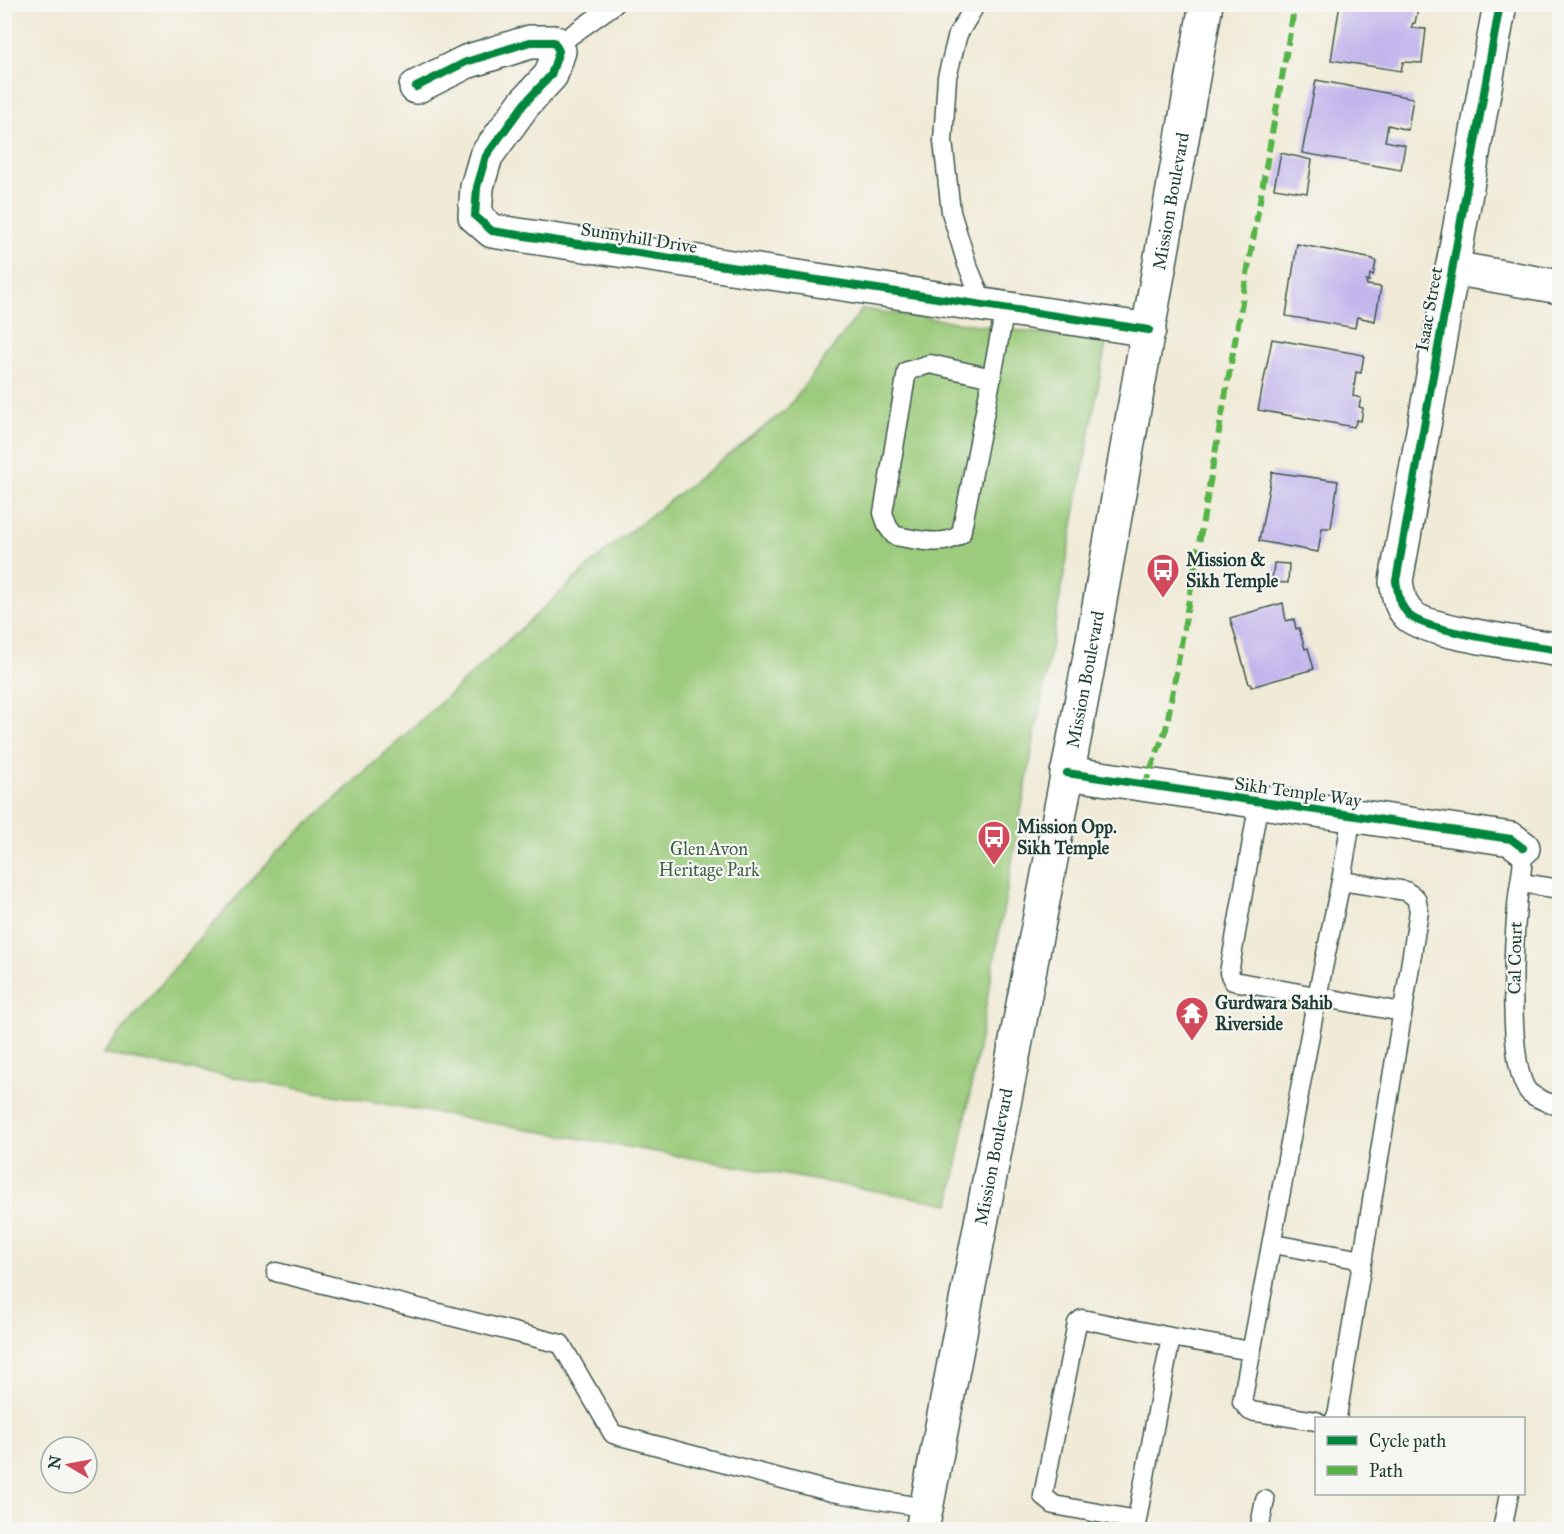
<svg xmlns="http://www.w3.org/2000/svg" width="1564" height="1534" viewBox="0 0 1564 1534" font-family="'IM FELL Great Primer',serif">
  <style>
    .green { fill: #9bcb7b; stroke: #5d8458; stroke-width: 1.5 }
    .building { fill: #c2b5ec }
    .lines { fill: none; stroke-linecap: round; stroke-linejoin: round }
    .lane-casing { stroke: #3e574c; stroke-width: 21 }
    .street-casing { stroke: #3e574c; stroke-width: 36 }
    .primary-casing { stroke: #3e574c; stroke-width: 36 }
    .lane { stroke: #fff; stroke-width: 18 }
    .street { stroke: #fff; stroke-width: 33 }
    .primary { stroke: #fff; stroke-width: 33 }
    .quiet { stroke: #55b346; stroke-width: 6; stroke-dasharray: 12 6; stroke-linecap: butt }
    .cycleway-casing { stroke: #f6f6f2; stroke-width: 11 }
    .cycleway { stroke: #00873e; stroke-width: 8 }
    .labels { text-anchor: middle; stroke-width: 4.5; stroke-linejoin: round; paint-order: stroke }
    .street-label { font-size: 18px; fill: #1f3d34; stroke: #f6f6f2 }
    .poi-label { font-size: 18px; font-weight: bold; fill: #1f3d34; stroke: #f6f6f2; text-anchor: start }
    .park-label { font-size: 18px; fill: #3e6046; stroke: #f6f6f2 }
  </style>
  <rect width="100%" height="100%" fill="#f6f6f2"/>
  <filter id="ink" filterUnits="userSpaceOnUse"><feTurbulence type="fractalNoise" baseFrequency=".0167" numOctaves="2"/><feDisplacementMap in="SourceGraphic" scale="12" xChannelSelector="R" yChannelSelector="G"/><feConvolveMatrix kernelMatrix="1 2 1 2 8 2 1 2 1" color-interpolation-filters="sRGB"/></filter>
  <filter id="wash" filterUnits="userSpaceOnUse"><feTurbulence type="fractalNoise" baseFrequency=".008" numOctaves="4" result="noise"/><feDisplacementMap in="SourceGraphic" scale="24" xChannelSelector="R" yChannelSelector="G"/><feGaussianBlur stdDeviation="1.35" result="paint"/><feColorMatrix in="noise" values="0 0 0 0 0 0 0 0 0 0 0 0 0 0 0 0 0 1.4 0 .05"/><feComposite in="paint" operator="in"/></filter>
  <g filter="url(#wash)">
    <rect width="100%" height="100%" fill="#f0ead6"/>
    <path class="green" d="M862,309l244,34 -156,861 -847,-150 75,-90 96,-109 335,-307 177,-138z"/>
    <g id="blocks">
      <path class="building" d="M1340,4h79l-4,19h-2l-2,5 15,1 -4,34 -19,-1 -2,9 -70,-11z
        M1316,80l97,18 -5,32 -20,-5 -3,16 20,4 -4,25 -99,-17z
        M1281,153l31,7 -5,33 -33,-5z
        M1297,244l76,15 3,3 -3,14 -3,-2 -1,7h-3l1,4 14,2 -6,34 -18,-4 -2,11 -69,-12z
        M1272,339l92,16 -3,18 -5,-1 -3,24 8,2 -2,9 4,1 -2,13 -4,-1 -3,7 -96,-17z
        M1272,472l66,9 -7,47h-9l-4,24 -59,-11z
        M1274,563l15,1 -1,19 -16,-1z
        M1283,603l3,18 8,-2 2,10 3,-1 6,21 3,-1 6,21 -63,18v-3h-2l-19,-66z"/>
    </g>
  </g>
  <g filter="url(#ink)">
    <use href="#blocks" fill-opacity="0" stroke="#3e574c" stroke-width="1.5"/>
    <g class="lines">
      <g class="lane-casing">
        <path id="lane" d="M976,4l-18,30 -11,43 -4,64 8,71 16,52 17,41
          M556,46l59,-42
          M992,378l-62,-14 -23,7 -24,142 5,14 7,9c21,3 48,12 66,-2l44,-225
          M1259,801l-30,172 4,8 169,31
          M1523,848c1,20 -5,39 -6,59 -3,33 -11,166 13,186 8,7 20,10 30,14
          M1521,883l39,6
          M1273,1244l90,16
          M276,1272l285,72 52,90 219,58 95,16
          M1335,1418l2,-1 82,-506 -3,-13 -10,-7 -65,-10
          M1316,1421l-66,-10 -8,-9 75,-405 24,-116 11,-66
          M1137,1520l-83,-15 -11,-9 34,-173 5,-4 89,18 80,14
          M1135,1530l36,-193
          M1259,1530l6,-30
          M1502,1530l7,-36"/>
      </g>
      <g class="street-casing">
        <path id="street" d="M1500,4l-104,577c2,12 3,24 13,34 17,17 122,30 151,35
          M416,87l50,-25 64,-20h24l5,9 -8,24 -27,29 -38,52 -9,31 -2,29 17,15 657,99
          M1452,268l108,19
          M1067,773l444,66 12,9"/>
      </g>
      <g class="primary-casing">
        <g id="primary">
          <path id="s1" d="M922,1530l169,-879 115,-647"/>
        </g>
      </g>
      <use href="#lane" class="lane"/>
      <use href="#street" class="street"/>
      <use href="#primary" class="primary"/>
      <path class="quiet" d="M1144,786l22,-57 129,-725"/>
      <g class="cycleway-casing">
        <path id="cycleway" d="M1500,4l-104,577c2,12 3,24 13,34 17,17 122,30 151,35
          M416,87l50,-25 64,-20h24l5,9 -8,24 -27,29 -38,52 -9,31 -2,29 17,15 657,99
          M1067,773l444,66 12,9"/>
      </g>
      <use href="#cycleway" class="cycleway"/>
    </g>
  </g>
  <defs>
    <g id="bus-pin" transform="scale(1.725)"><path d="M0 17L-7.5 6A9.5 9.5 0 1 1 7.5 6Z" fill="#d1495b" stroke="#f6f6f2"/><path d="M-5-6H5V4H4V6H2V4H-2V6H-4V4H-5ZM-3.5-4V0h7V-4ZM-3.5 1.2v1.5H-2V1.2ZM2 1.2v1.5H3.5V1.2Z" fill="#fff"/></g>
    <g id="temple-pin" transform="scale(1.725)"><path d="M0 17L-7.5 6A9.5 9.5 0 1 1 7.5 6Z" fill="#d1495b" stroke="#f6f6f2"/><path d="M0-6L5-2H3V0L6.5 2.5H4V6H1.5V3h-3V6H-4V2.5H-6.5L-3 0V-2H-5Z" fill="#fff"/></g>
  </defs>
  <g fill-rule="evenodd">
    <use href="#bus-pin" x="1163" y="570"/>
    <use href="#bus-pin" x="994" y="837"/>
    <use href="#temple-pin" x="1192" y="1013"/>
  </g>
  <g class="labels">
    <g class="street-label">
      <text dy="6" stroke="none"><textPath href="#s1" startOffset="1352">Mission Boulevard</textPath></text>
      <text transform="translate(639 238) rotate(9)" y="6">Sunnyhill Drive</text>
      <text transform="translate(1429 309) rotate(-80)" y="6">Isaac Street</text>
      <text dy="6" stroke="none"><textPath href="#s1" startOffset="866">Mission Boulevard</textPath></text>
      <text transform="translate(1298 792) rotate(8)" y="6">Sikh Temple Way</text>
      <text transform="translate(1515 958) rotate(-89)" y="6">Cal Court</text>
      <text dy="6" stroke="none"><textPath href="#s1" startOffset="380">Mission Boulevard</textPath></text>
    </g>
    <g class="poi-label">
      <text x="1186" y="566">Mission &amp;<tspan x="1186" dy="21">Sikh Temple</tspan></text>
      <text x="1017" y="833">Mission Opp.<tspan x="1017" dy="21">Sikh Temple</tspan></text>
      <text x="1215" y="1009">Gurdwara Sahib<tspan x="1215" dy="21">Riverside</tspan></text>
    </g>
    <g class="park-label">
      <text x="709" y="855">Glen Avon<tspan x="709" dy="21">Heritage Park</tspan></text>
    </g>
  </g>
  <rect width="1564" height="1534" fill="none" stroke="#f6f6f2" stroke-width="24"/>
  <rect x="1315" y="1417" width="210" height="78" fill="#f6f6f2" stroke="#a0aca6" stroke-width="1.5"/>
  <rect x="1327" y="1436" width="30" height="9" fill="#00873e" stroke="#a0aca6" stroke-width="1.5"/>
  <text x="1369" y="1447" font-size="18" fill="#1f3d34">Cycle path</text>
  <rect x="1327" y="1466" width="30" height="9" fill="#55b346" stroke="#a0aca6" stroke-width="1.5"/>
  <text x="1369" y="1477" font-size="18" fill="#1f3d34">Path</text>
  <g transform="translate(69 1465) rotate(280)"><circle r="28" fill="#f6f6f2" stroke="#a0aca6" stroke-width="1.5"/>
  <path d="M0-4.5L10 22L0 15L-10 22Z" fill="#d1495b"/>
  <text y="-9" font-size="16" font-weight="bold" text-anchor="middle" fill="#1f3d34">N</text>
  </g>
</svg>
